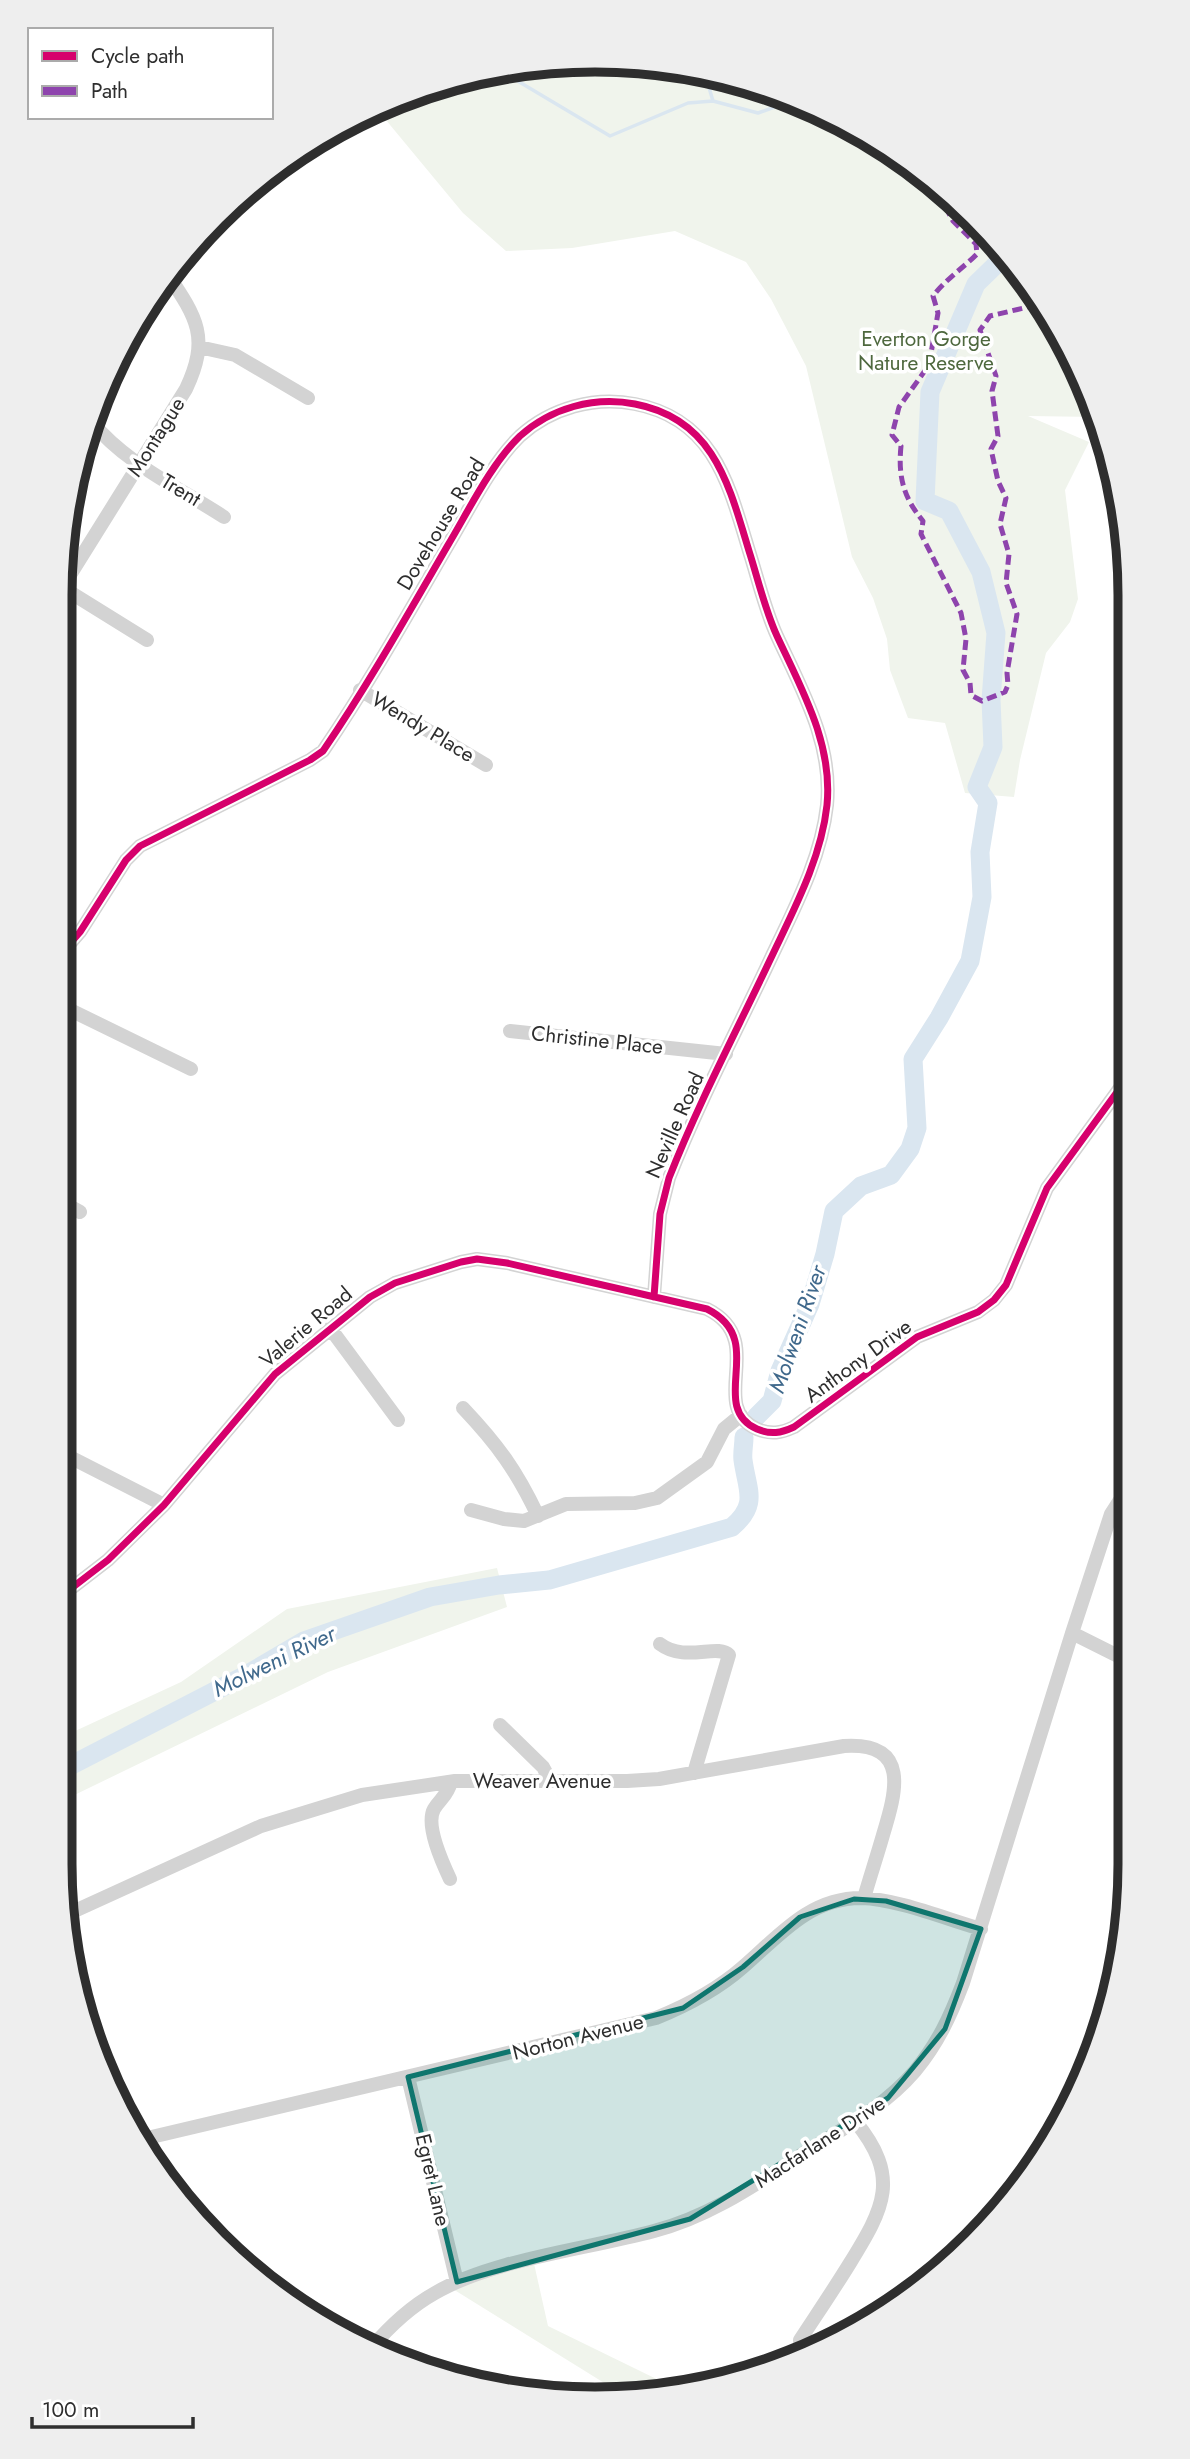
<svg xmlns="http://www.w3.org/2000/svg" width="1190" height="2459" viewBox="0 0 1190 2459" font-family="Jost,sans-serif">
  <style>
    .green { fill: #f0f4ec }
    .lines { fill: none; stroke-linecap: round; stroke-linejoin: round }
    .stream { stroke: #dae6f0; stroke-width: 3.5 }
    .river { stroke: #dae6f0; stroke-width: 19 }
    .minor { stroke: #d3d3d3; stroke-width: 14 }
    .quiet { stroke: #8e44ad; stroke-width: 5; stroke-dasharray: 10 5; stroke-linecap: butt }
    .cycleway-casing { stroke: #fff; stroke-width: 11 }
    .cycleway { stroke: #d6006c; stroke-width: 7 }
    .marked { fill: #0f766e; fill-opacity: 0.2; stroke: #0f766e; stroke-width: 5; stroke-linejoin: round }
    .labels { text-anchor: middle; stroke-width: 7; stroke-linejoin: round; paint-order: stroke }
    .park-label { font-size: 21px; fill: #4e683e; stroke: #fff }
    .street-label { font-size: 21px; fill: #2e2e2e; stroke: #fff }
    .water-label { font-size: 23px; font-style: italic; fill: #40698c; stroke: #fff }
    .rim { fill: none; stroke: #2e2e2e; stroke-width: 9 }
  </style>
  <rect width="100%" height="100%" fill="#fff"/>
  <path class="green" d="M595,60l105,10 100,30 121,70 99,99 70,121 7,27 -69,-1 61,26 -24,48 13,109 -8,23 -24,31 -26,107 -6,37 -49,-4 -20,-70 -37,-5 -18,-48 -3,-31 -14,-41 -21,-41 -46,-191 -35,-67 -25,-37 -71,-31 -103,17 -66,3 -43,-38 -87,-105 14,-8 101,-30z
    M497,1568l10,39 -179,65 -268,130v-64l121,-56 106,-73z
    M533,2259l15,67 131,64 -15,5 -42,-1 -174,-108z"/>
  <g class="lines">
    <path class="stream" d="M513,68l3,12 94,56 78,-33 25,-2 45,12 39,-14
      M704,71l9,30"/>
    <path class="river" d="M756,1417l16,-16 8,-30 30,-67 15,-50 9,-43 27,-25 30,-11 19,-26 7,-21 -4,-69 26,-41 31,-57 12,-64 -2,-45 8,-49 -11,-16 16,-40 -2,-47 5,-67 -15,-61 -32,-61 -24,-10 5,-109 46,-108 30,-29
      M60,1771l186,-96 58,-34 126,-44 69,-12 50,-5 183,-53c27,-23 15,-37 11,-67 -1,-7 1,-15 1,-23"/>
    <path class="minor" d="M199,347l36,8 73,43
      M91,421c35,43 87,66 133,96
      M60,586l87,54
      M60,591l126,-202c24,-51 11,-71 -18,-114
      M360,690l126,75
      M60,756l4,2
      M60,955l20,-23 46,-72 14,-14 170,-86 13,-9c45,-66 85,-137 125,-206 21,-35 43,-81 72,-109 31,-28 74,-40 115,-32 79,15 94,81 114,147 9,28 16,59 28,85 25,54 56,108 50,169 -6,55 -34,106 -57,155 -34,72 -72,144 -101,218l-9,36 -6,83
      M60,1005l131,64
      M510,1031l216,23
      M60,1201l20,11
      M330,1328l68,92
      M463,1408c35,37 53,62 75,108
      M60,1452l104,53
      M471,1510l33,9 20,2 42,-17 69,-1 22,-5 50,-36 17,-33 17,-14
      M60,1597l48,-37 56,-55 111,-131 95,-77 25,-14 66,-21 16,-3 30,4 200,46c14,7 24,16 28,32 8,30 -15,72 22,88 14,6 24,4 37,-2l123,-90 61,-25 16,-12 12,-15 41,-97 81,-111
      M1072,1633l58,29
      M660,1644c25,19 58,-1 69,11l-35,118
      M500,1725l43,42 7,13
      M450,1879c-7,-15 -25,-54 -16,-70 7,-11 13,-13 17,-27
      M68,1914l193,-88 101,-31 93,-14h172l32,-2 185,-33c67,-4 52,46 39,89 -6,21 -13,42 -19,63
      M408,2077l49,205
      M143,2139l513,-121c32,-13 61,-28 87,-51 36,-31 66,-69 118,-69 36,1 85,21 120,31
      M371,2348c18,-21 39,-41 64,-55 58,-34 153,-44 219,-62 58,-15 105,-49 155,-81 37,-23 77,-45 106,-79 23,-28 35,-54 48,-88l109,-350 39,-119 18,-28
      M801,2354l-1,-14c17,-26 34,-51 50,-77 34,-55 51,-86 5,-142"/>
    <path class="quiet" d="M907,162l3,4h4
      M931,180l22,41 23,23 1,10c-14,14 -32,26 -44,42l5,17 -9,52 -30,42 -7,28 9,11c-3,30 2,51 22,75l-2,13 40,79 5,26 -3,31 7,13 1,12 11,6 23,-9 3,-7 -1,-12 10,-59 -11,-31 3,-29 -9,-30 6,-26 -8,-17 -7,-32 7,-13 -6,-45 4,-15 -16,-46 10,-14 42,-10 7,-4"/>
    <g class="cycleway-casing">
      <path id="cycleway" d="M60,955l20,-23 46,-72 14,-14 170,-86 13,-9c45,-66 85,-137 125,-206 21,-35 43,-81 72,-109 31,-28 74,-40 115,-32 79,15 94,81 114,147 9,28 16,59 28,85 25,54 56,108 50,169 -6,55 -34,106 -57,155 -34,72 -72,144 -101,218l-9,36 -6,83
        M60,1597l48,-37 56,-55 111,-131 95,-77 25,-14 66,-21 16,-3 30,4 200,46c14,7 24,16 28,32 8,30 -15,72 22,88 14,6 24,4 37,-2l123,-90 61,-25 16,-12 12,-15 41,-97 81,-111"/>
    </g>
    <use href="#cycleway" class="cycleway"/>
  </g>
  <path class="marked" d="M854,1899l32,2 95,28 -36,100 -57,69 -198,121 -233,63 -49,-205 275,-69 60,-41 57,-50z"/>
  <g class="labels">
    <g class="park-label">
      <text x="926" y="346">Everton Gorge<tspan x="926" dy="24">Nature Reserve</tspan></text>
    </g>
    <g class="street-label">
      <text transform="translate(156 437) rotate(-58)" y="7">Montague</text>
      <text transform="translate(181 490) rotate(31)" y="7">Trent</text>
      <text transform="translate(441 524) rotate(-59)" y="7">Dovehouse Road</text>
      <text transform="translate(423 727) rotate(31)" y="7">Wendy Place</text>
      <text transform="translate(597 1040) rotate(6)" y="7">Christine Place</text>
      <text transform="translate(675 1125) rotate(-66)" y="7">Neville Road</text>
      <text transform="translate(306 1327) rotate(-40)" y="7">Valerie Road</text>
      <text transform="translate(858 1361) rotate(-36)" y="7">Anthony Drive</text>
      <text x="542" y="1788">Weaver Avenue</text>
      <text transform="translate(578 2037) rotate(-14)" y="7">Norton Avenue</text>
      <text transform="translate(820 2142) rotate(-33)" y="7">Macfarlane Drive</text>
      <text transform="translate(433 2180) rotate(77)" y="7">Egret Lane</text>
    </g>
    <g class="water-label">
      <text transform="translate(797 1329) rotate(-71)" y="8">Molweni River</text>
      <text transform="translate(274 1661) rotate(-26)" y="8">Molweni River</text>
    </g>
  </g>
  <path d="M0 0H1190V2459H0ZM595 72H595A523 523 0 0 1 1118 595V1864A523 523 0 0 1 595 2387H595A523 523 0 0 1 72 1864V595A523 523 0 0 1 595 72Z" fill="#eee" fill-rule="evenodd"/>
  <path class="rim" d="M595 72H595A523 523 0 0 1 1118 595V1864A523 523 0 0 1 595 2387H595A523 523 0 0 1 72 1864V595A523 523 0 0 1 595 72Z"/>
  <rect x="28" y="28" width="245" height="91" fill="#ffffff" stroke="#ababab" stroke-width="2"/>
  <rect x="42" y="51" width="35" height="10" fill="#d6006c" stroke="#ababab" stroke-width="2"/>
  <text x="91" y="63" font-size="21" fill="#2e2e2e">Cycle path</text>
  <rect x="42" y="86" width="35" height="10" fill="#8e44ad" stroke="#ababab" stroke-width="2"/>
  <text x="91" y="98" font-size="21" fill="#2e2e2e">Path</text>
  <path d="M32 2417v10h161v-10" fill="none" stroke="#2e2e2e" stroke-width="3.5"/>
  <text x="42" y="2417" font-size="21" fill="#2e2e2e" stroke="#ffffff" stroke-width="5" paint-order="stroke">100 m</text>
</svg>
